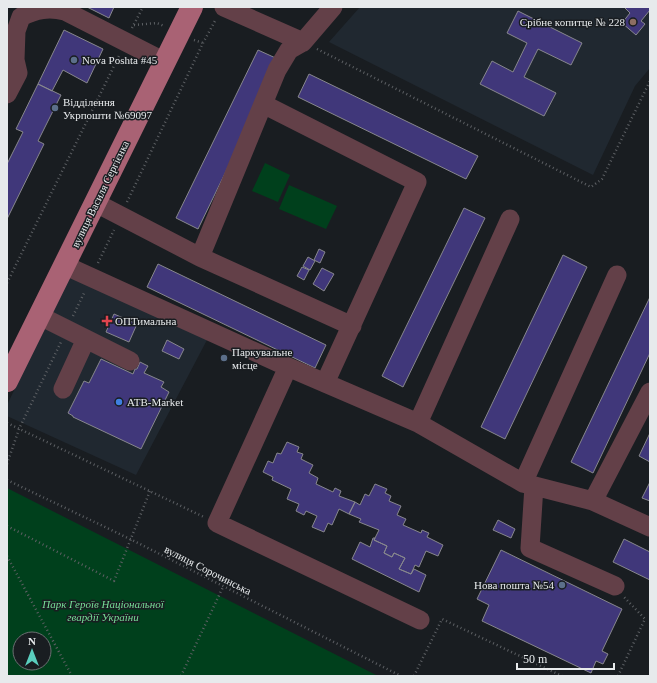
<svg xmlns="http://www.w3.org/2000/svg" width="657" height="683" viewBox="0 0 657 683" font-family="Georgia,serif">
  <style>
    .built { fill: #202830 }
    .green { fill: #00401c; fill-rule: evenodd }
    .building { fill: #40377a; stroke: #87878d }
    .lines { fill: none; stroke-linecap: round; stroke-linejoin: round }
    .path { stroke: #5d6064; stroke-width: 2.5; stroke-dasharray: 1 3; stroke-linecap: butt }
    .minor { stroke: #634048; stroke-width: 19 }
    .major { stroke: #a96274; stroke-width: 22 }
    .education-dot { fill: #8d6e63; stroke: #191d21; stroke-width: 1.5 }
    .service-dot { fill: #5c6f8a; stroke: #191d21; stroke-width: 1.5 }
    .health-dot { fill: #e0444e; stroke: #191d21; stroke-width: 1.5 }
    .shop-dot { fill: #3f7fe0; stroke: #191d21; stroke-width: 1.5 }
    .labels { text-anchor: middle; stroke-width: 3; stroke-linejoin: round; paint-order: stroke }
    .poi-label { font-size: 11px; fill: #e7eaec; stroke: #191d21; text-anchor: start }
    .street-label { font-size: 11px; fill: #e7eaec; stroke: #191d21 }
    .park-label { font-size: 11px; font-style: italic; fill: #77df98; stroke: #191d21 }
  </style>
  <rect width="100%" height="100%" fill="#191d21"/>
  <path class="built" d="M360,7h290v61l-15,18 -42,89 -264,-133z
    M71,273l137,65 -72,137 -129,-59v-11z"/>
  <path class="green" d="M265,163l25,12 -12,27 -26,-11z
    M289,185l48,21 -11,23 -47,-20z
    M7,488l371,188h-371zM20,639h24v24h-24z"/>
  <path class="building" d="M87,7h27l-5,11z
    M624,7h26v3l-9,11 4,3 -9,11 -14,-12 8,-10z
    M518,11l64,32 -11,22 -33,-16 -14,28 32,16 -12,23 -64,-32 12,-23 21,11 14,-29 -20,-10z
    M64,30l39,19 -16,34 -24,-13 -11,21 -14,-7z
    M258,50l22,10 -82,169 -22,-11z
    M309,74l169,82 -12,23 -168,-82z
    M38,84l23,11 -23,46 6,3 -37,75v-55l16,-32 -7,-3z
    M464,208l21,10 -82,169 -21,-11z
    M319,249l6,3 -5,11 -6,-3z
    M563,255l24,12 -82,172 -24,-12z
    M308,257l7,4 -5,9 -7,-4z
    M158,264l168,81 -11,23 -168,-81z
    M302,267l7,3 -5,10 -7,-4z
    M322,268l12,6 -10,17 -11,-7z
    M650,297v56l-57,120 -22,-11z
    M114,314l23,10 -8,18 -23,-10z
    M167,340l17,9 -5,10 -17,-8z
    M101,359l32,15 2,-5h2l3,-7 8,4 -4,7 20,9 -3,5 8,5 -28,57 -68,-32v-1l-5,-3 16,-32 5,2z
    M650,433v29l-11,-6z
    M287,442l12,5 -2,5 6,2 -2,5 12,6 -4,8 9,5 -2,6 17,8 2,-4 6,3 -2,5 16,6 -6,12 -10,-5 -7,16 -4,-2 -4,9 -12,-5 5,-11 -11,-5 -2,4 -8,-4 3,-7 -12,-5 4,-10 -19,-9 1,-3 -10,-5 5,-11 5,2 4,-10 4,1z
    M650,482v19l-8,-3z
    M375,484l12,5 -2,4 6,3 -2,5 12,5 -4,9 9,4 -3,6 18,8 1,-3 7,3 -2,4 16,8 -5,11 -12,-5 -7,16 -4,-2 -4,9 -12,-5 6,-11 -11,-5 -2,4 -8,-4 3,-7 -13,-6 5,-10 -20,-8 2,-3 -12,-5 6,-12 5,3 5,-11 4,2z
    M498,520l17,9 -4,9 -18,-8z
    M373,538h2l-1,2 13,6 -3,7 8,4 2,-4 11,5 -6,11 12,5 3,-5 12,6 -7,17 -67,-33 8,-17 10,5z
    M624,539l26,13v28l-37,-18z
    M501,550l121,59 -20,42 6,3 -5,10 -7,-3 -5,12 -109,-52 7,-16 -12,-6z"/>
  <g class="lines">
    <path class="path" d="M134,25l23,-2 7,3
      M132,28l11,-21
      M194,40l9,3
      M317,49l274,138 11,-8 48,-98
      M127,202l76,-159 13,-24
      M98,263l16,-33
      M7,283l112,-227
      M73,316l12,-25
      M7,423l197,94
      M7,464l12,-35 42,-87
      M7,480l123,59 271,137
      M7,526l107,55 36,-90
      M7,556l65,120
      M181,676l42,-89
      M414,676l28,-57 120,57
      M618,676l27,-57 -21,-22"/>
    <path class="minor" d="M67,7l-2,4 100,51
      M224,7l79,35 30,-35
      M7,94l11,-21 -3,-13 1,-29 5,-14c15,-8 28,-10 44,-6
      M263,104l14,-34 12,-20 14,-8
      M96,203l104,54
      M64,265l224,102 130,56 105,60 70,18 57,26
      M40,316l90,45
      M288,367l-71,156 203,97
      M325,383l92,-201 -154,-78 -63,153 152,69
      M63,389l23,-50
      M418,423l92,-204
      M523,483l94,-208
      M534,486l-4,62 85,38
      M593,501l57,-109"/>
    <path class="major" d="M7,381l185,-374"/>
  </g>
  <circle class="education-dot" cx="633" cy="22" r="4"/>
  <g class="service-dot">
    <circle cx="74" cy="60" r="4"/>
    <circle cx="55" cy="108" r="4"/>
    <circle cx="224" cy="358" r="4"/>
    <circle cx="562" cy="585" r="4"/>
  </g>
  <path class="health-dot" d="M105 315h4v4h4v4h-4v4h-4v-4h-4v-4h4z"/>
  <circle class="shop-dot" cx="119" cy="402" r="4"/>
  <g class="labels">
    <g class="poi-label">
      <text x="625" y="26" text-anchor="end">Срібне копитце № 228</text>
      <text x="82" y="64">Nova Poshta #45</text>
      <text x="63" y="106">Відділення<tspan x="63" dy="13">Укрпошти №69097</tspan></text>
      <text x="115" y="325">ОПТимальна</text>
      <text x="232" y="356">Паркувальне<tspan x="232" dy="13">місце</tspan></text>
      <text x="127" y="406">ATB-Market</text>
      <text x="554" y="589" text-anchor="end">Нова пошта №54</text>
    </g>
    <g class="street-label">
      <text transform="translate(100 194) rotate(-64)" y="4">вулиця Василя Сергієнка</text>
      <text transform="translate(208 570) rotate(27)" y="4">вулиця Сорочинська</text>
    </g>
    <g class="park-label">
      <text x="103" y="608">Парк Героїв Національної<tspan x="103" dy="13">гвардії України</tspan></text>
    </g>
  </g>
  <rect width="657" height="683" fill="none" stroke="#e7eaec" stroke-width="16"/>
  <g transform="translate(32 651)"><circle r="19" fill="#191d21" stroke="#6b6f72"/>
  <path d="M0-3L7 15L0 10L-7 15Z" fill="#5acebe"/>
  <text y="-6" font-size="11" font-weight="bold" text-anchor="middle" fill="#e7eaec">N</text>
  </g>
  <path d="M517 663v6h97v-6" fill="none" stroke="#e7eaec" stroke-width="2"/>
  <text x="523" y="663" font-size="12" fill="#e7eaec" stroke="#191d21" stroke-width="3" paint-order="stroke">50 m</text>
</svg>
